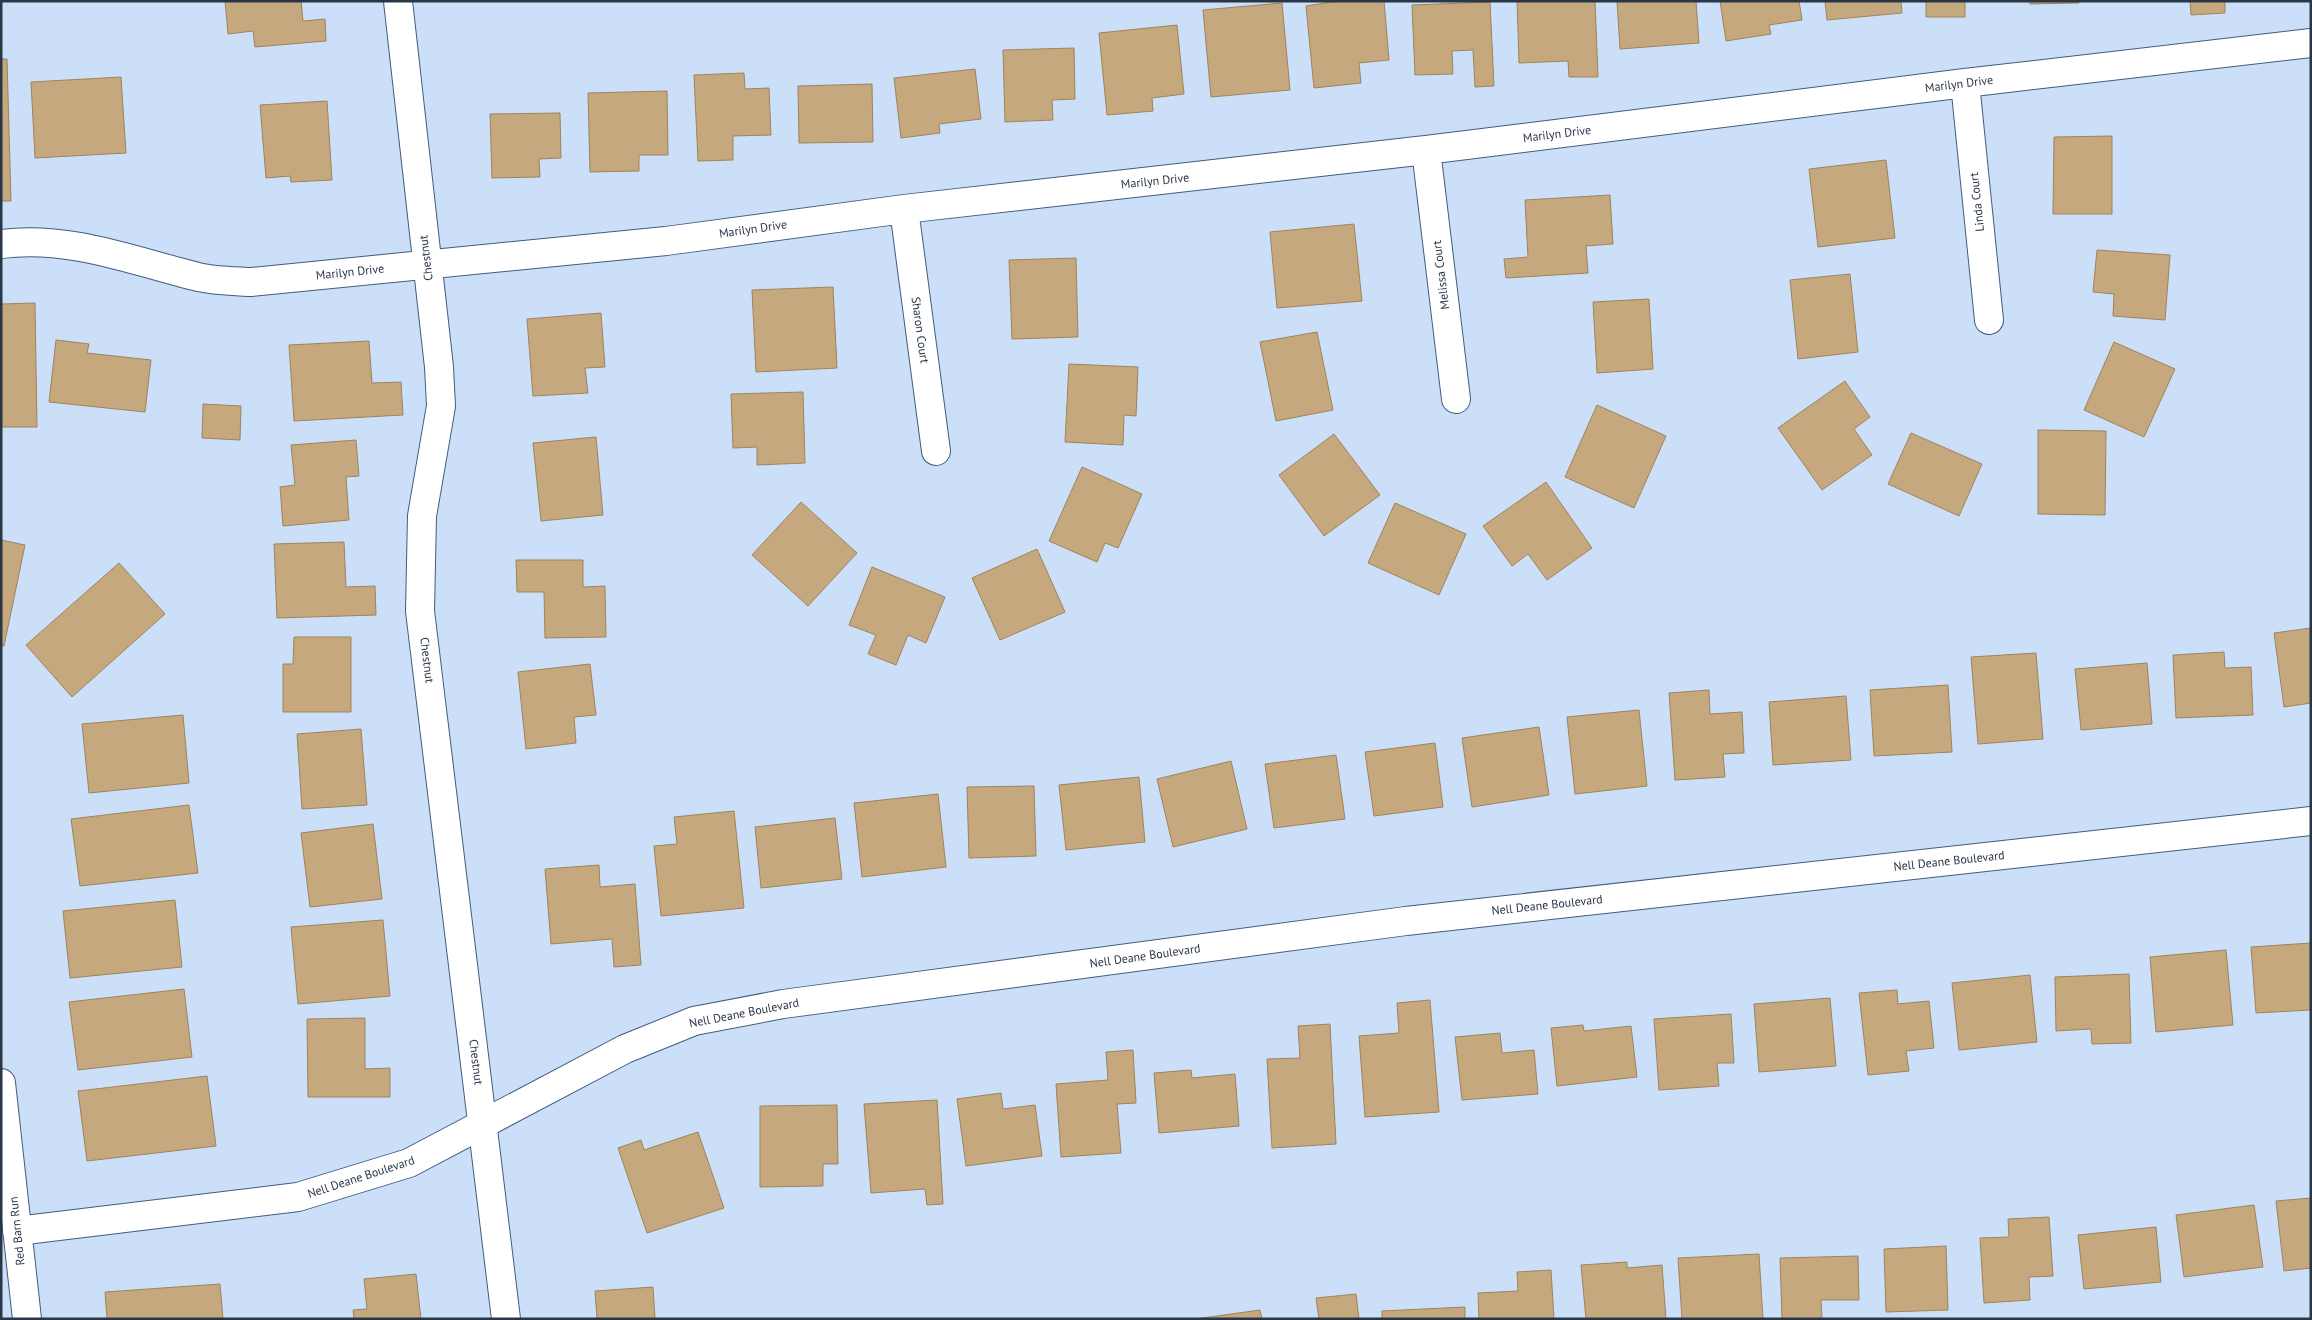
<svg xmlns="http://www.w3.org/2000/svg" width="2312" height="1320" viewBox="0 0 2312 1320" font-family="'PT Sans',sans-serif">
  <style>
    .building { fill: #c6a87f; stroke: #9f835a }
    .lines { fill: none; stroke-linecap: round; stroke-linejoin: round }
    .minor-casing { stroke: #415c7f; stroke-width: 30 }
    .minor { stroke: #fff; stroke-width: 28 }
    .labels { text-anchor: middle; stroke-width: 4; stroke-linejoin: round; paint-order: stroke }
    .street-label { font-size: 12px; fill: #293646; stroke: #fefefe }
  </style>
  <rect width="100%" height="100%" fill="#ccdff8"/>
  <path class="building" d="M225,1h76l2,20 22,-2 1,22 -71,6 -2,-16 -25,3z
    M1337,1h47l5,59 -30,3 2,20 -47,5 -8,-82z
    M1517,1h78l3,76h-29l-1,-16 -49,2z
    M1617,1h79l3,42 -79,6z
    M1720,1h79l3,19 -33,5 2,9 -45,7z
    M1825,1h76l1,12 -75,7z
    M1926,1h39v16h-39z
    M2030,1h49v2l-49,1z
    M2190,1h35v12l-34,2z
    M1490,2l4,84 -19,1 -2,-37 -21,1 1,23 -38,1 -3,-70z
    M1282,3l8,87 -79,7 -8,-87z
    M1177,25l7,69 -32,4 1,13 -46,4 -8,-82z
    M1074,48l1,51 -23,1 1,20 -48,2 -2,-72z
    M1,59h6l4,142h-10z
    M975,69l6,50 -42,5 1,9 -39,5 -7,-60z
    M744,73l1,16 24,-1 2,47 -38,1v24l-35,1 -4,-86z
    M121,77l5,76 -91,5 -4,-76z
    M872,84l1,58 -74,1 -1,-57z
    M667,91l1,64h-29v16l-49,1 -2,-79z
    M327,101l5,79 -41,2 -1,-6 -24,2 -6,-73z
    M560,113l1,45 -22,1 1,18 -48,1 -2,-64z
    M2112,136v78h-59l1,-77z
    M1886,160l9,78 -77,9 -9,-78z
    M1610,195l3,49 -27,2 2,27 -82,5 -2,-19 24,-2 -3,-57z
    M1354,224l8,77 -85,7 -7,-76z
    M2097,250l73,5 -5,65 -52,-4 1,-22 -21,-2z
    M1076,258l2,79 -66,2 -3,-79z
    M1850,274l8,78 -60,7 -8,-79z
    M833,287l4,81 -81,4 -4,-82z
    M1649,299l4,70 -56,4 -4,-71z
    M35,303l2,124h-36v-123z
    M601,313l4,54 -20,1 3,25 -55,3 -6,-77z
    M1317,332l16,78 -57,11 -16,-79z
    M56,340l33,4 -2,9 64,7 -6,52 -96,-10z
    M369,341l3,42 29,-1 2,33 -109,6 -5,-76z
    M2114,342l61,27 -31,68 -60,-27z
    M1069,364l69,3 -2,49 -12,-1 -1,30 -58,-3z
    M1845,381l25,36 -16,12 18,26 -50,35 -44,-62z
    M803,392l2,71 -48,2v-18l-24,1 -2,-54z
    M203,404l38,2 -1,34 -38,-2z
    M1597,405l69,31 -32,72 -69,-31z
    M2038,430l68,1 -1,84 -67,-1z
    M1911,433l71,31 -23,52 -71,-32z
    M1334,434l46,61 -56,41 -45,-61z
    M596,437l7,78 -62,6 -8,-78z
    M356,440l3,36 -13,1 3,43 -66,6 -3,-39 15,-2 -4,-40z
    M1082,467l60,27 -24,54 -13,-5 -8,19 -48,-21z
    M1546,482l46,66 -45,32 -19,-26 -16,12 -29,-40z
    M801,502l56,51 -49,53 -56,-51z
    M1395,503l71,31 -27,61 -71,-32z
    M1,540l24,5 -21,101h-3z
    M344,542l2,45 29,-1 1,29 -99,3 -3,-74z
    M1037,549l28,63 -65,28 -28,-62z
    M516,560h67v27l22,-1 1,51 -61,1 -1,-46h-27z
    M119,563l46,51 -93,83 -46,-52z
    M872,567l73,30 -19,46 -18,-8 -12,30 -28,-11 8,-19 -27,-10z
    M2311,628v75l-27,4 -10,-74z
    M294,637h57v75h-68v-48h10z
    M2224,652l1,16 26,-1 2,48 -77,3 -3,-63z
    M2036,653l7,86 -65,5 -7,-87z
    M2147,663l5,61 -71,6 -6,-61z
    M590,664l6,51 -22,2 2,26 -50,6 -8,-77z
    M1948,685l4,67 -78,4 -4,-66z
    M1709,690l1,24 32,-2 2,41 -21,1 2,23 -50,3 -6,-87z
    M1846,696l5,64 -78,5 -4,-63z
    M1639,710l8,76 -72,8 -8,-77z
    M183,715l6,68 -100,10 -7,-69z
    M1539,727l10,68 -77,12 -10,-69z
    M361,729l6,76 -65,4 -5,-75z
    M1435,743l8,64 -69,9 -9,-64z
    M1336,755l9,64 -71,9 -9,-64z
    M1231,761l16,68 -74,18 -16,-68z
    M1139,777l6,65 -79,8 -7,-65z
    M1034,786l2,70 -67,2 -2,-71z
    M938,794l8,73 -84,10 -8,-74z
    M189,805l9,68 -118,13 -9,-67z
    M734,811l10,97 -83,8 -7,-70 23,-2 -3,-27z
    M835,818l7,61 -81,9 -6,-61z
    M373,824l9,75 -72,8 -9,-74z
    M599,865l1,22 35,-3 6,81 -27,2 -2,-28 -61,5 -6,-75z
    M175,900l7,67 -112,11 -7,-67z
    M383,920l7,76 -92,8 -7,-77z
    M2311,943v67l-55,3 -5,-66z
    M2226,950l7,75 -77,7 -6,-75z
    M2129,974l2,69 -39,1 -1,-15 -35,2 -1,-54z
    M2030,975l7,67 -78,8 -7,-67z
    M184,989l8,68 -114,13 -9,-68z
    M1897,990l1,14 31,-3 5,47 -28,3 3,20 -41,4 -9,-82z
    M1830,998l6,68 -77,6 -5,-68z
    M1430,1000l9,112 -74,5 -6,-81 40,-3 -2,-30z
    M1731,1014l3,49h-17l2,23 -60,4 -5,-71z
    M365,1018v51l25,-1v29h-82l-1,-78z
    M1330,1024l6,120 -64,4 -5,-89 33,-1 -2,-32z
    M1583,1025l1,6 47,-5 6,51 -80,9 -6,-58z
    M1500,1033l2,20 32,-3 4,44 -76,6 -7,-63z
    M1133,1050l3,53 -19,1 4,49 -60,4 -5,-73 52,-4 -2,-28z
    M1191,1070l1,8 43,-4 4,52 -80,7 -5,-60z
    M207,1076l9,70 -129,15 -9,-70z
    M1001,1093l2,16 32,-4 7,51 -76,10 -9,-67z
    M937,1100l6,104 -16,1 -2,-16 -54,4 -7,-89z
    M837,1105l1,59h-15v22l-63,1v-81z
    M698,1132l26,76 -77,25 -29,-85 23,-8 3,10z
    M2311,1198v70l-27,3 -8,-70z
    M2254,1205l9,62 -79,10 -8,-62z
    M2049,1217l4,59 -24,1 1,23 -46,3 -4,-65 29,-1 -1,-18z
    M2156,1227l5,55 -77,7 -6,-54z
    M1946,1246l2,64 -62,2 -2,-63z
    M1759,1254l4,65h-81l-4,-61z
    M1858,1256l1,44h-38l1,19h-40l-2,-61z
    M1627,1262v6l35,-3 4,54h-80l-5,-54z
    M1551,1270l3,49h-75l-1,-26 40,-2 -1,-19z
    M416,1274l5,45h-67l-1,-9 14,-1 -3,-30z
    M220,1284l3,35h-116l-2,-27z
    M653,1287l2,32h-58l-2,-28z
    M1356,1294l3,25h-40l-3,-21z
    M1465,1307v12h-83v-8z
    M1260,1310l2,9h-67z"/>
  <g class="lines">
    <g class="minor-casing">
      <path id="minor" d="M398,1l41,366 2,39 -19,110 -2,95 86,708
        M1965,83l24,237
        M1426,150l30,249
        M904,209l32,242
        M1,244c68,-9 132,17 197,33 17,4 36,4 53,5l415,-41 238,-32 522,-59 539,-67 346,-40
        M1,1083l26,236
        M17,1231l281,-34 111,-34 216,-114 69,-28 89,-17 623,-83 905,-100"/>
    </g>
    <use href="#minor" class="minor"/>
  </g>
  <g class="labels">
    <g class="street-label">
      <text transform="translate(1959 84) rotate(-7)" y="4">Marilyn Drive</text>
      <text transform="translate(1557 134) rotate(-7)" y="4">Marilyn Drive</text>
      <text transform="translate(1155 181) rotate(-6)" y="4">Marilyn Drive</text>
      <text transform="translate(1977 202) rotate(-96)" y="4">Linda Court</text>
      <text transform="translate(753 229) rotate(-8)" y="4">Marilyn Drive</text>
      <text transform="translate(426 258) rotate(-97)" y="4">Chestnut</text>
      <text transform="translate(350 272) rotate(-6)" y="4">Marilyn Drive</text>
      <text transform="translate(1441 275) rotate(-97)" y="4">Melissa Court</text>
      <text transform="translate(920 330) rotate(82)" y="4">Sharon Court</text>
      <text transform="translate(427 660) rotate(83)" y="4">Chestnut</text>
      <text transform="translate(1949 861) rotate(-6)" y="4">Nell Deane Boulevard</text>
      <text transform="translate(1547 905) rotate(-6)" y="4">Nell Deane Boulevard</text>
      <text transform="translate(1145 956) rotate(-8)" y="4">Nell Deane Boulevard</text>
      <text transform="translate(744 1013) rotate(-11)" y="4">Nell Deane Boulevard</text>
      <text transform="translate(476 1062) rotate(83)" y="4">Chestnut</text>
      <text transform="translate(361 1177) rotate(-18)" y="4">Nell Deane Boulevard</text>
      <text transform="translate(17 1231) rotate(-96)" y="4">Red Barn Run</text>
    </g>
  </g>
  <rect width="2312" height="1320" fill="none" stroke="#293646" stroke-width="5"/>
</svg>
